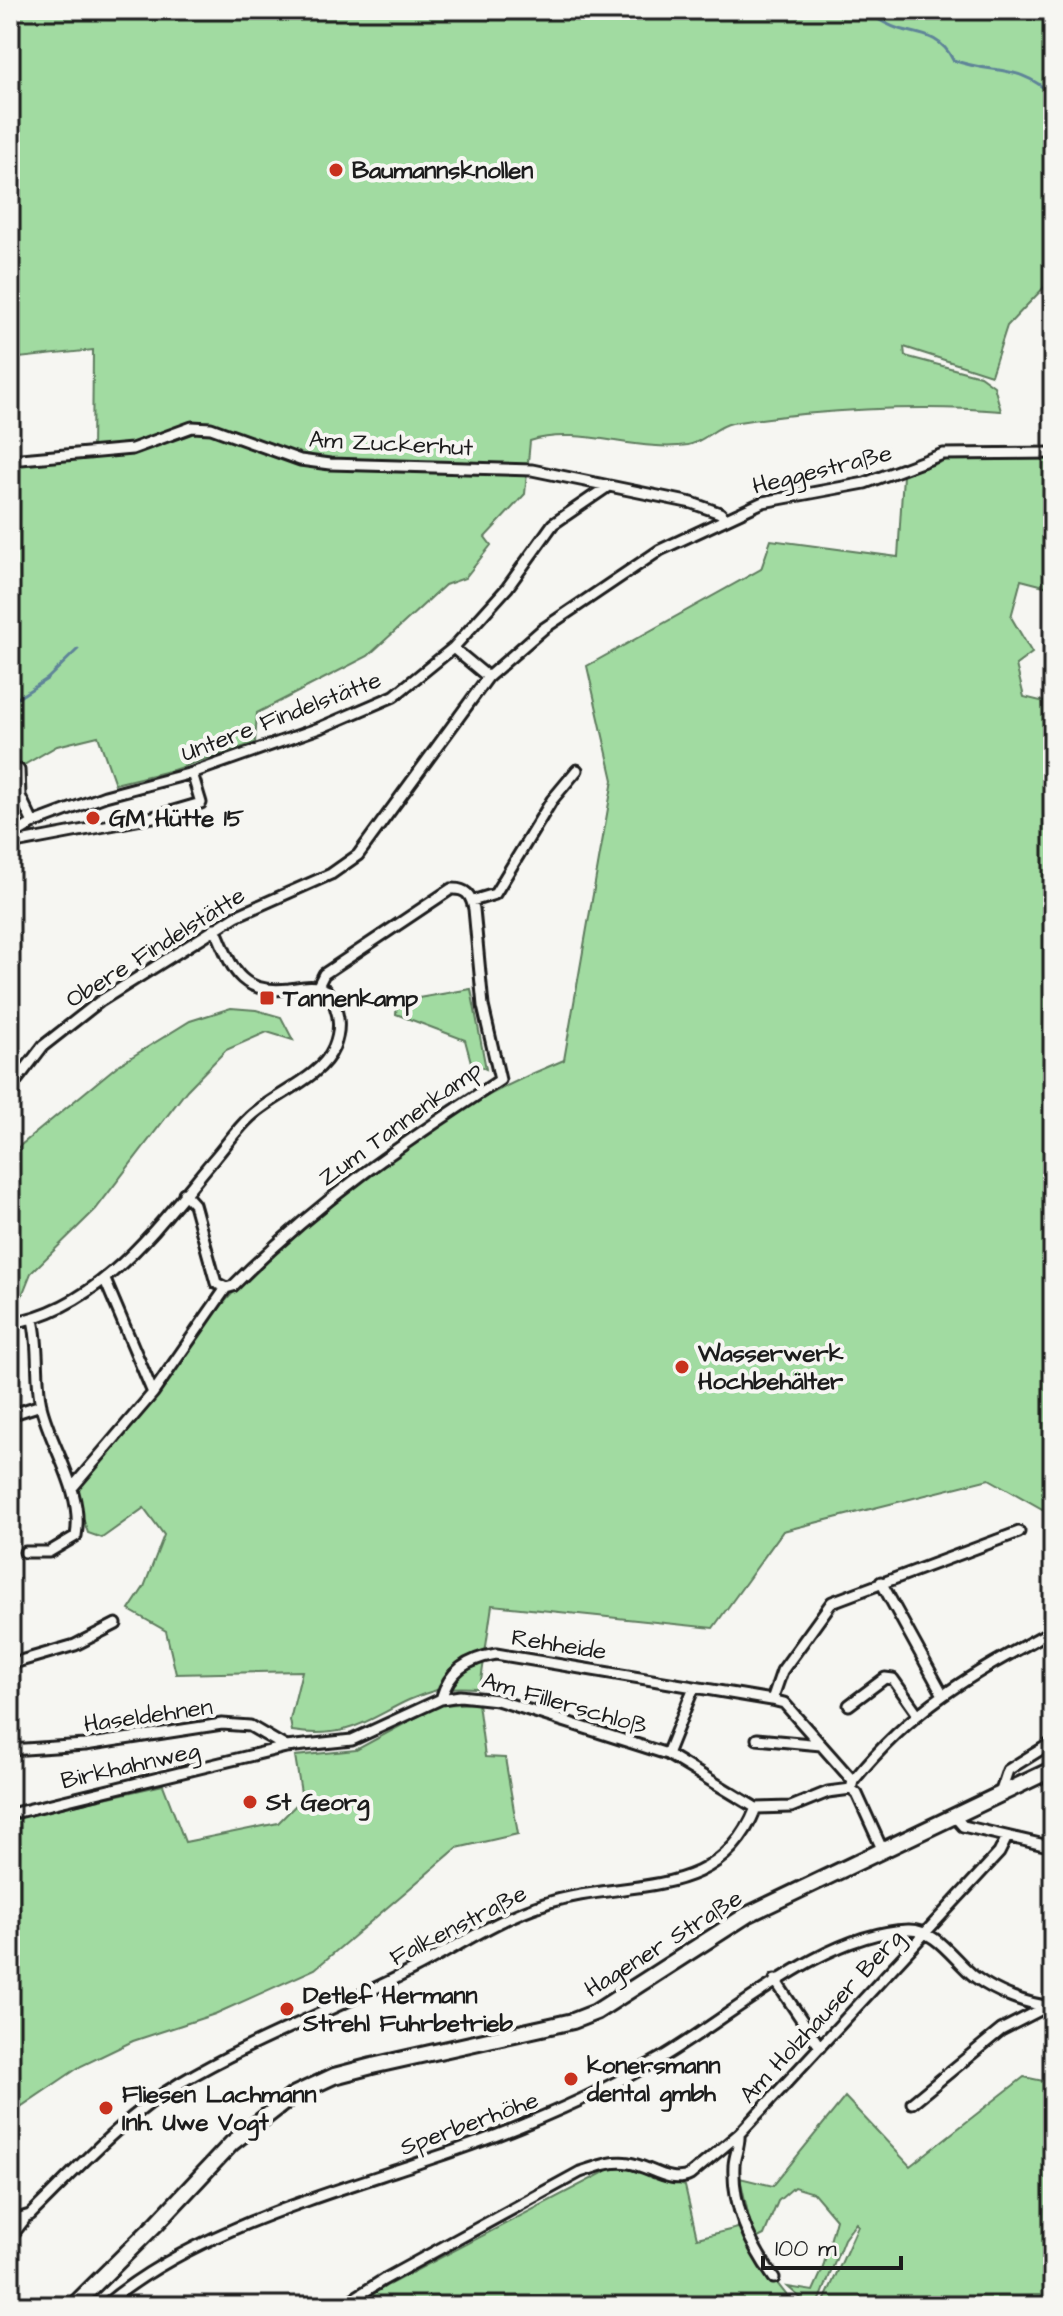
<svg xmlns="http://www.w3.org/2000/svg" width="1063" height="2316" viewBox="0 0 1063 2316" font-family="'Architects Daughter',sans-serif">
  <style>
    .green { fill: #a1dba1; stroke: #5e7c5e; stroke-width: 2 }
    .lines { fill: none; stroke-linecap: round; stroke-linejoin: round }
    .stream { stroke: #5e8498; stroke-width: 3 }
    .street-casing { stroke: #1c1c1c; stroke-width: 15 }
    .secondary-casing { stroke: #1c1c1c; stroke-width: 20 }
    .street { stroke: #f6f6f2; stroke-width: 9 }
    .secondary { stroke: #f6f6f2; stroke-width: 14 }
    .poi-dot { fill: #c8321e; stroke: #f6f6f2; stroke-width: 3 }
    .labels { text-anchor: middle; stroke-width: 8; stroke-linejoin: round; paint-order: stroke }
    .poi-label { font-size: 24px; font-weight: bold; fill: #1c1c1c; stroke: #f6f6f2; text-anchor: start }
    .street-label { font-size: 24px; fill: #1c1c1c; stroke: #f6f6f2 }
  </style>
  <rect width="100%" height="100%" fill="#f6f6f2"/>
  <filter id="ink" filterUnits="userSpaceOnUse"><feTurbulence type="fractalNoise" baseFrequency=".0125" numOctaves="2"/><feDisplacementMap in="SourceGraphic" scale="16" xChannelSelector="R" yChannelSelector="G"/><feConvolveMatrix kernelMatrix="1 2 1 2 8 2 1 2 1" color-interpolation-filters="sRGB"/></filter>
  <g filter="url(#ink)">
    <path class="green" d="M10,10h1043v268l-46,48 -16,49 -87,-28 1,9 75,20 14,10 7,25c-85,-7 -185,-1 -269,12 -16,3 -28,19 -44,22 -51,8 -109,-20 -158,-4l-5,53 -40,43 6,8 -26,33 -20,7 -77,71 -111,57 -2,30 -82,27 -58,14 -17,-48 -41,10 -47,27v-307l82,-10 1,-106 -83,9z
      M951,458h102v110l-5,19 -27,-7 -10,37 21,36 -16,12 8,32 29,7v811l-64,-36 -206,52 -70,97 -221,-23 -12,83c-13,0 -30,-2 -43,2 -58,15 -74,52 -145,41l-2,-11 12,-49 -126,3 -10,-43 -37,-21 15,-23 20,-52 -20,-27 -42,30 -14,-5 -8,-24 -2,-21c31,-33 60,-67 86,-103 21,-29 41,-62 65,-88 92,-100 209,-186 335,-237l49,-280 -26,-114 174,-97 10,-29 127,17 5,-82z
      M471,989l15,80 -15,-7 -6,-22 -69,-26 1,-9 -16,-9 26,4z
      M231,1008l25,2 25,7 12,23 -26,-8 -41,18 -39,40 -91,119 -65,64 -16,40 -5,1v-160l107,-88 73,-45z
      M478,1703l7,54 20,1 13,76 -61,14 -142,121 -100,45 -82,27 -52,25 -71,48v-257l9,-5 -9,-33 153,-34 22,57 93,-19 24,-24 -7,-43 61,-6 83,-45z
      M1024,2077l29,6v223h-231l36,-80 -2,-3 -12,16 -26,66 -15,-5 -15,-13 25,4 9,-20 14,-52 -22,-26 -20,-6 -16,14 -14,34 -10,5 -14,-62 33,8 72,-89 65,69z
      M614,2167l29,4 42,15 12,52 45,-11 6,19 47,60h-441l34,-21z"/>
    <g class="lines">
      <path class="stream" d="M863,10c11,7 23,15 36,19 23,6 42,6 54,31 41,15 67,3 100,36
        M10,703l37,-24 31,-30"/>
      <g class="street-casing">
        <path id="street" d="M10,460l122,-11 60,-22 19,1 89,32 30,4 202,6 160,33 28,10 5,5
          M453,648l35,29
          M19,770l1,26 13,27
          M10,837l23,-14 72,-27 87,-23 130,-46 72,-31 59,-48 54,-60 46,-64 54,-37
          M10,844l143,-27 48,-14 -9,-30
          M472,901l23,-7 57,-94 25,-30
          M10,1089l33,-43 56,-44 137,-86 95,-42 27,-19 130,-178 55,-48 117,-79 103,-48 102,-19 78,-29 110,-1
          M184,1193l10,11 22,79 10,5
          M105,1280l48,113
          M10,1323c91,-14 149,-99 204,-164 12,-14 23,-30 36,-42 25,-24 70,-37 84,-70 8,-20 5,-40 -8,-57 -13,-6 -23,-3 -37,-1 -50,6 -57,-21 -74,-61
          M10,1415l31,-10
          M72,1488l81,-95 73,-105 7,-2c86,-86 167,-141 267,-206l-17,-74 -9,-97c-3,-14 -8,-21 -23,-20l-127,85 -6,12
          M25,1552h24l27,-16c8,-45 -25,-88 -35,-130 -6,-28 -1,-58 -8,-86
          M881,1582l61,111
          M10,1664l65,-19 41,-21
          M441,1699c8,-28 26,-40 55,-45l276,46 10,-29 50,-69 187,-70
          M772,1700l12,3 69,78
          M849,1705l36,-27 8,1 24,34
          M757,1739l64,6
          M10,1750l75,-5 137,-21 28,2 36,21
          M667,1754l27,-67
          M851,1789l2,-8c62,-76 116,-105 200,-151
          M999,1797l9,-27 45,-28
          M10,1814l276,-67 66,-7 89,-41 19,-3 37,4 170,54 89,54 35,-1 37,-15 23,-3 6,5 26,57
          M956,1818l7,8 90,21
          M775,1980l45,67
          M912,2103l89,-73 45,-23
          M739,2134c1,12 -4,19 -5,31 -2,41 17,81 40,113
          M10,2221l20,-6c47,-46 93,-98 150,-132 74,-44 157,-74 234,-114 43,-22 83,-50 130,-65 80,-27 174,1 212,-96
          M10,2238l14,-18
          M104,2306c83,-72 214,-109 317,-144 83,-27 162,-59 238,-103 71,-41 163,-126 249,-129 29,-1 46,31 67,47 22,16 51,27 78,30
          M342,2306l41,-26 197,-108c16,-5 32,-12 49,-9 20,3 42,22 61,12l49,-41 260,-281 8,-16"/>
      </g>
      <g class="secondary-casing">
        <path id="secondary" d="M73,2306l84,-83 75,-80 63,-49 39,-18 38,-10 201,-45 23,-9 151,-97 306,-146"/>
      </g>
      <use href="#street" class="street"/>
      <use href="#secondary" class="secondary"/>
    </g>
  </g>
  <g class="poi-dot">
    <circle cx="336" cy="170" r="8"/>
    <circle cx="93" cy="818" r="8"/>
    <rect x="259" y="990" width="16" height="16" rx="4"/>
    <circle cx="682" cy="1367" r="8"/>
    <circle cx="250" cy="1802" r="8"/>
    <circle cx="287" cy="2009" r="8"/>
    <circle cx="571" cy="2079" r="8"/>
    <circle cx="106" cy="2108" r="8"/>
  </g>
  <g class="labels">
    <g class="poi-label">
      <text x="352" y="178">Baumannsknollen</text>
      <text x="109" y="826">GM Hütte 15</text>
      <text x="283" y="1006">Tannenkamp</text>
      <text x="698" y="1361">Wasserwerk<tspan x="698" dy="28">Hochbehälter</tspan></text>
      <text x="266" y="1810">St Georg</text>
      <text x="303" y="2003">Detlef Hermann<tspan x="303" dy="28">Strehl Fuhrbetrieb</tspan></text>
      <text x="587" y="2073">konersmann<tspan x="587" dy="28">dental gmbh</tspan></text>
      <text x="122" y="2102">Fliesen Lachmann<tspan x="122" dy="28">Inh. Uwe Vogt</tspan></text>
    </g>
    <g class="street-label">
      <text transform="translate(391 443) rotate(3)" y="8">Am Zuckerhut</text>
      <text transform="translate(822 469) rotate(-14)" y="8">Heggestraße</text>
      <text transform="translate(281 716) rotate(-21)" y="8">Untere Findelstätte</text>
      <text transform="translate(155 947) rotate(-32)" y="8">Obere Findelstätte</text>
      <text transform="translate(400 1123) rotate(-36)" y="8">Zum Tannenkamp</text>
      <text transform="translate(559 1644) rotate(9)" y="8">Rehheide</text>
      <text transform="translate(565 1703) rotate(16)" y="8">Am Fillerschloß</text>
      <text transform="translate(148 1715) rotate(-8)" y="8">Haseldehnen</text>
      <text transform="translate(130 1765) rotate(-13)" y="8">Birkhahnweg</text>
      <text transform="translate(458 1925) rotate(-27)" y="8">Falkenstraße</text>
      <text transform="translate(663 1943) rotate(-32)" y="8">Hagener Straße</text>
      <text transform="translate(821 2016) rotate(-47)" y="8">Am Holzhauser Berg</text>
      <text transform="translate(469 2123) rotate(-20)" y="8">Sperberhöhe</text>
    </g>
  </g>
  <rect width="1063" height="2316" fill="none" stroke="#f6f6f2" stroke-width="40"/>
  <rect x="20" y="20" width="1023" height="2276" fill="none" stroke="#1c1c1c" stroke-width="3" filter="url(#ink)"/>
  <path d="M763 2256v12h138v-12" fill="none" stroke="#1c1c1c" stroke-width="4"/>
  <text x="775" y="2256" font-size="24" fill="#1c1c1c" stroke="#f6f6f2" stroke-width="6" paint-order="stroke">100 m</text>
</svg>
